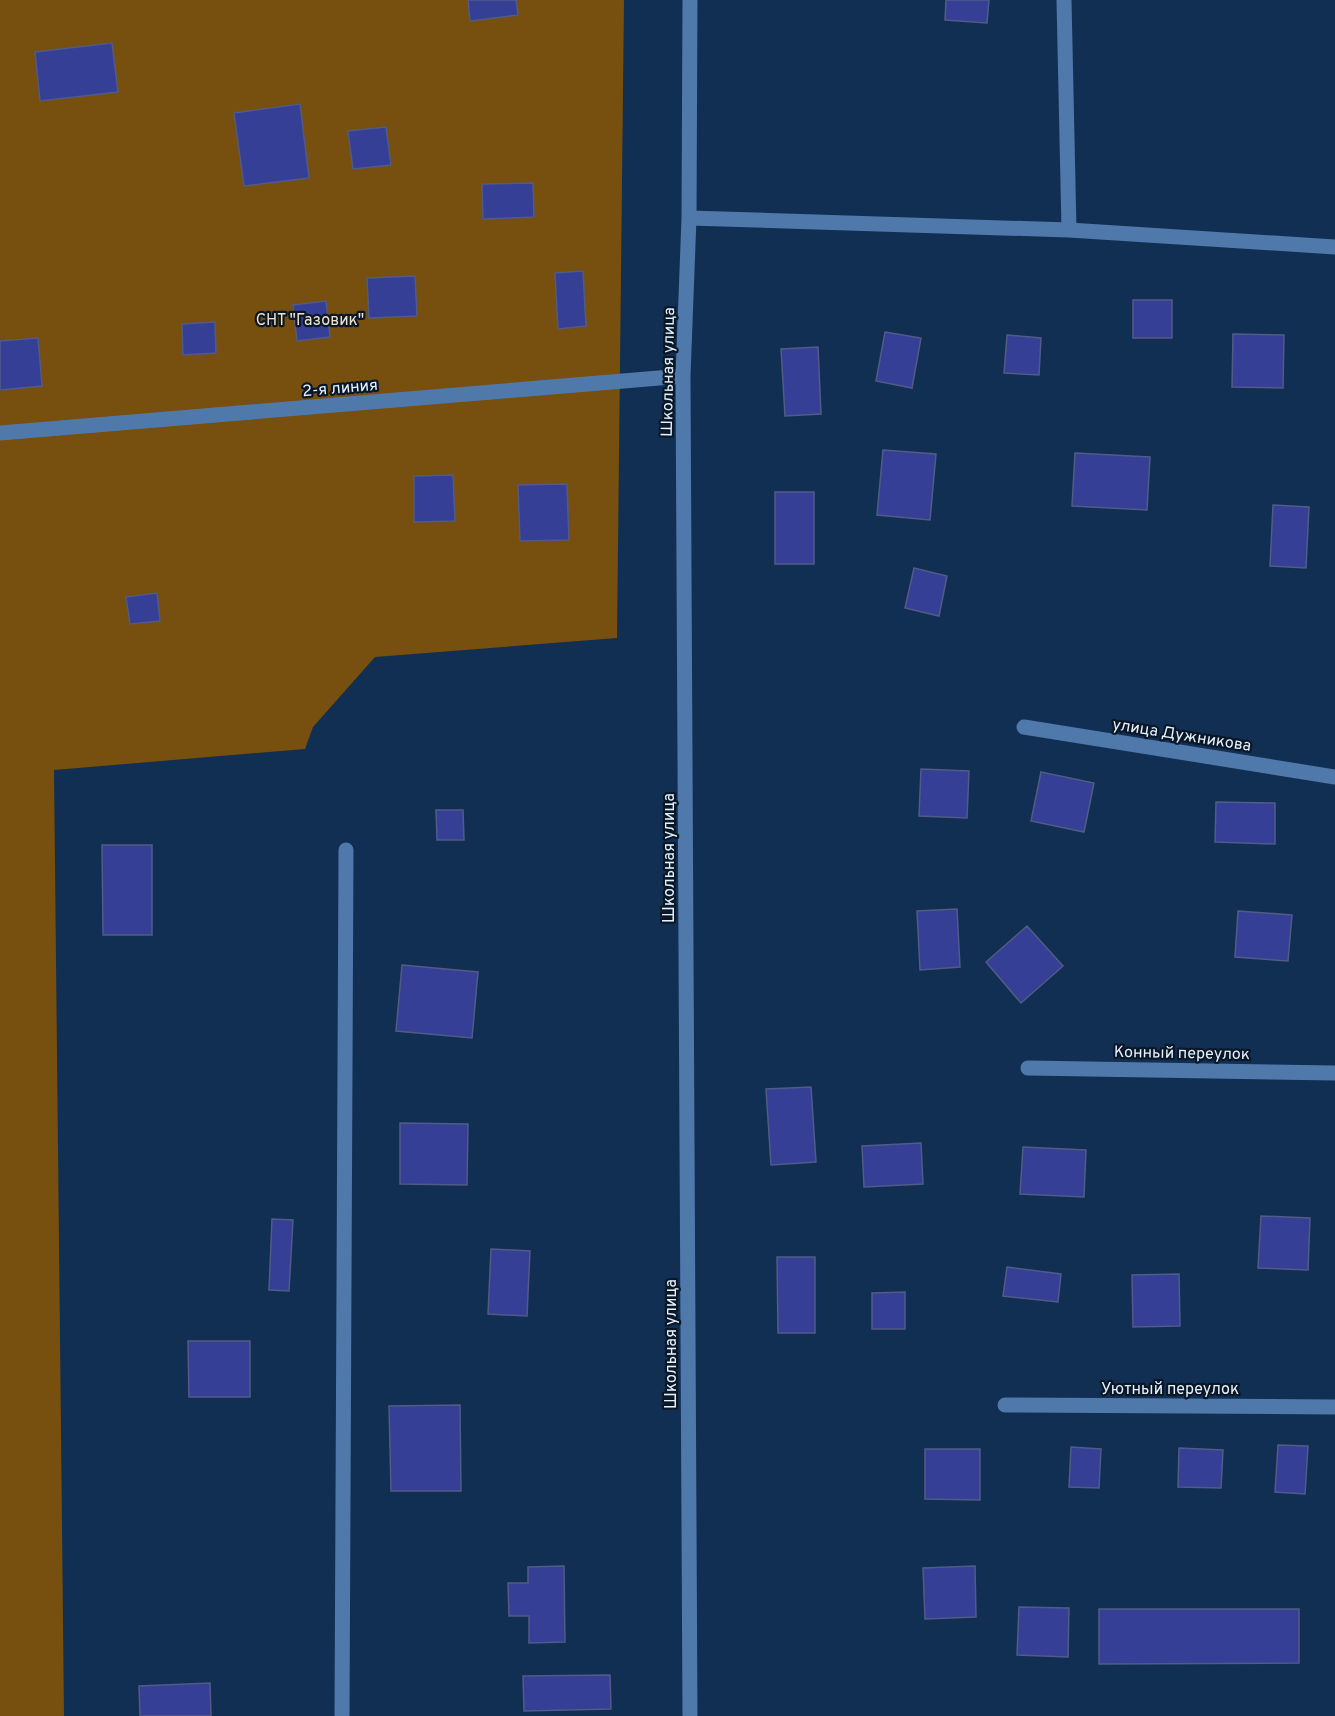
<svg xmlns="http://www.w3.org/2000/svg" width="1335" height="1716" viewBox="0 0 1335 1716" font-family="Overpass,sans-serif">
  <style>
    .green { fill: #774f0e }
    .building { fill: #343f95; stroke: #515b87; stroke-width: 1.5 }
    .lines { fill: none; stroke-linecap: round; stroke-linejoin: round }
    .minor { stroke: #4f79aa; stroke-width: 15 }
    .labels { text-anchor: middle; stroke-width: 4.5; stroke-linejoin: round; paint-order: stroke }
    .park-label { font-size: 16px; fill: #f2e1cb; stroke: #0a1727 }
    .street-label { font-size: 16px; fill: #e6f1fe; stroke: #0a1727 }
  </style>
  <rect width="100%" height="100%" fill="#112f52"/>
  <path class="green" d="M0,0h624l-7,638 -242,19 -62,70 -8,22 -251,21 10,946h-64z"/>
  <path class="building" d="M468,0h48l2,15 -48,6z
    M946,0h43l-2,23 -42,-3z
    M112,43l6,49 -78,9 -5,-49z
    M300,104l9,74 -65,8 -10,-73z
    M386,127l5,38 -38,4 -5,-38z
    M533,183l1,34 -51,2 -1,-35z
    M583,271l3,55 -28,3 -3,-56z
    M415,276l2,40 -48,2 -2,-40z
    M1133,300h39v38h-39z
    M326,301l4,36 -33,4 -4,-36z
    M215,322l1,31 -33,2 -1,-31z
    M885,332l36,6 -9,50 -36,-7z
    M1233,334l51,1 -1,53 -51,-1z
    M1007,335l34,3 -2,37 -35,-2z
    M38,338l4,48 -42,4v-49z
    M818,347l3,67 -36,2 -4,-67z
    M883,450l53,4 -6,66 -53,-5z
    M1075,453l75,4 -3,53 -75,-4z
    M453,475l2,46 -41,1v-46z
    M567,484l2,56 -49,1 -2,-56z
    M775,492h39v72h-39z
    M1273,505l36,2 -3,61 -36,-2z
    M914,568l33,8 -8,40 -34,-8z
    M157,593l3,28 -30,3 -4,-27z
    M921,769l48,2 -2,47 -48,-2z
    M1041,772l53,11 -10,49 -53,-11z
    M1216,802l59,1v41l-60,-2z
    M436,810h27l1,30h-27z
    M102,845h50v90h-49z
    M957,909l3,58 -40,3 -3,-59z
    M1238,911l54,4 -4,46 -53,-4z
    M1027,926l36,40 -42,37 -35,-41z
    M402,965l76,7 -6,66 -76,-7z
    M811,1087l5,75 -45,3 -5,-76z
    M400,1123l68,1 -1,61 -67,-1z
    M921,1143l2,41 -59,3 -2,-41z
    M1023,1147l63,3 -2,47 -64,-3z
    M1261,1216l49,2 -2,52 -50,-2z
    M272,1219l21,1 -4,71 -20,-1z
    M491,1249l39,2 -3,65 -39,-2z
    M777,1257h38v76h-37z
    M1007,1267l54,7 -3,28 -55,-6z
    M1179,1274l1,52 -47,1 -1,-52z
    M905,1292v37h-33v-36z
    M188,1341h62v56h-61z
    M460,1405l1,86h-70l-2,-85z
    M1278,1445l30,1 -3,48 -30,-2z
    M1071,1447l30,2 -2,39 -30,-1z
    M1179,1448l44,2 -2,38 -43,-1z
    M925,1449h55v51l-55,-1z
    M564,1566l1,76 -36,1v-27h-20l-1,-33h20v-16z
    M975,1566l1,51 -51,2 -2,-51z
    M1019,1607l50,1 -1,49 -51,-2z
    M1099,1609h200v54l-200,1z
    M610,1675l1,34 -87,2 -1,-35z
    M210,1683l1,33h-71l-1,-30z"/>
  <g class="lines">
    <path class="minor" d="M1064,0l5,230
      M689,218l380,12 266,17
      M0,433l683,-57
      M1024,727l311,50
      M1028,1068l307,5
      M1005,1405l330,2
      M342,1716l4,-866
      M690,1716l-7,-1340 6,-158 1,-218"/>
  </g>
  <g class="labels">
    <g class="park-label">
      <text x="310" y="325">СНТ "Газовик"</text>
    </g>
    <g class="street-label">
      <text transform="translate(667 372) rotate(-89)" y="6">Школьная улица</text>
      <text transform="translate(340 387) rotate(-5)" y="6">2-я линия</text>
      <text transform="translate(1182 734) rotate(9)" y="6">улица Дужникова</text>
      <text transform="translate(668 858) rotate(-90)" y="6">Школьная улица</text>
      <text transform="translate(1182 1052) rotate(1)" y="6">Конный переулок</text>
      <text transform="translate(670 1344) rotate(-90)" y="6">Школьная улица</text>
      <text x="1170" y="1394">Уютный переулок</text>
    </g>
  </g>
</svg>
